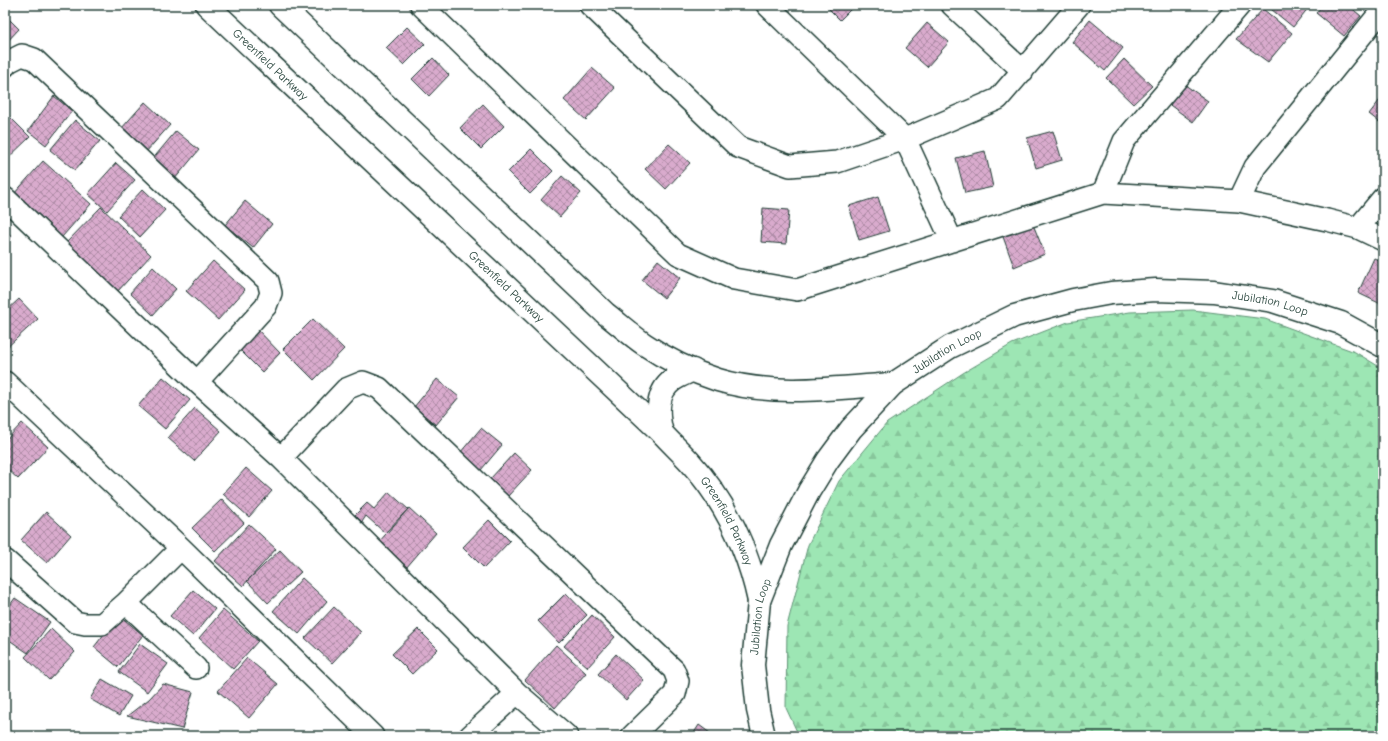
<svg xmlns="http://www.w3.org/2000/svg" width="1388" height="741" viewBox="0 0 1388 741" font-family="'Comic Neue',sans-serif">
  <style>
    .forest { fill: url(#forest-firs); stroke: #5e9274 }
    .building { fill: url(#building-cross-hatch); stroke: #1f3d34 }
    .lines { fill: none; stroke-linecap: round; stroke-linejoin: round }
    .minor-casing { stroke: #1f3d34; stroke-width: 24 }
    .secondary-casing { stroke: #1f3d34; stroke-width: 25 }
    .minor { stroke: #fff; stroke-width: 21 }
    .secondary { stroke: #fff; stroke-width: 22 }
    .labels { text-anchor: middle; stroke-width: 4; stroke-linejoin: round; paint-order: stroke }
    .street-label { font-size: 12px; fill: #1f3d34; stroke: #fff }
  </style>
  <defs>
    <pattern id="forest-firs" width="22" height="20" patternUnits="userSpaceOnUse"><rect width="22" height="20" fill="#9de6b4"/><path d="M5 1l3.5 6h-7zM16 11l3.5 6h-7z" fill="#87c69b"/></pattern>
    <pattern id="building-cross-hatch" width="8" height="8" patternUnits="userSpaceOnUse"><rect width="8" height="8" fill="#d9abcd"/><path d="M0 0l8 8M0 8l8-8" fill="none" stroke="#af8ca7"/></pattern>
  </defs>
  <rect width="100%" height="100%" fill="#fff"/>
  <filter id="ink" filterUnits="userSpaceOnUse"><feTurbulence type="fractalNoise" baseFrequency=".025" numOctaves="2"/><feDisplacementMap in="SourceGraphic" scale="8" xChannelSelector="R" yChannelSelector="G"/><feConvolveMatrix kernelMatrix="1 2 1 2 8 2 1 2 1" color-interpolation-filters="sRGB"/></filter>
  <g filter="url(#ink)">
    <path class="forest" d="M1193,310l72,9 90,33 28,17v367h-584l-13,-28 1,-82 21,-81 31,-64 48,-58 76,-50 49,-29 56,-22 62,-10z"/>
    <path class="building" d="M825,5h30l-15,15z
      M1266,5h41l2,2 -16,20z
      M1323,5h25l13,11 -17,20 -28,-23z
      M1263,9l29,24 -24,29 -32,-23z
      M5,15l14,14 -14,15z
      M1090,20l33,28 -18,23 -33,-29z
      M927,23l22,19 -22,25 -22,-19z
      M407,27l18,17 -21,21 -18,-17z
      M433,58l16,17 -20,21 -17,-17z
      M1124,59l28,27 -19,18 -27,-26z
      M592,68l23,20 -29,32 -22,-20z
      M1178,80l30,21 -15,21 -30,-22z
      M54,96l18,15 -26,34 -18,-14z
      M1383,96v29l-14,-11z
      M145,102l25,23 -24,27 -25,-23z
      M483,104l21,22 -23,23 -21,-21z
      M5,112l25,25 -25,24z
      M75,120l25,21 -25,29 -25,-20z
      M176,131l23,19 -25,30 -23,-19z
      M1053,131l9,29 -26,8 -9,-30z
      M669,144l21,19 -24,26 -21,-20z
      M531,149l22,22 -23,23 -22,-22z
      M985,151l8,36 -28,6 -9,-35z
      M43,161l48,43 -29,33 -49,-42z
      M116,163l19,17 -28,31 -19,-17z
      M562,176l19,17 -21,24 -19,-17z
      M143,189l22,21 -25,27 -22,-21z
      M878,197l11,34 -30,9 -10,-34z
      M245,201l27,23 -19,24 -28,-23z
      M101,207l50,48 -34,37 -51,-49z
      M763,208l26,2 -3,34 -25,-2z
      M1032,222l13,32 -31,13 -12,-33z
      M5,231l7,5 -7,8z
      M1374,258l9,4v43l-25,-12z
      M658,260l22,18 -16,20 -22,-18z
      M213,261l32,29 -27,30 -32,-29z
      M153,267l23,22 -23,26 -23,-22z
      M19,299l19,20 -33,30v-37z
      M313,319l31,30 -30,31 -31,-31z
      M256,328l24,25 -18,19 -25,-25z
      M163,377l27,23 -25,29 -27,-23z
      M437,379l22,18 -23,28 -22,-18z
      M195,408l26,23 -27,30 -26,-23z
      M22,423l26,24 -30,32 -13,-12v-26z
      M481,428l21,17 -21,25 -21,-17z
      M514,453l18,17 -24,26 -18,-17z
      M246,468l26,23 -23,26 -26,-23z
      M389,492l19,17 -23,24 -19,-17 -4,6 -7,-7 12,-12 7,6z
      M222,499l22,24 -29,28 -23,-23z
      M409,508l27,25 -30,35 -28,-25z
      M46,512l25,23 -24,28 -26,-23z
      M489,520l21,21 -26,27 -21,-21z
      M249,524l27,25 -33,37 -28,-25z
      M280,550l21,22 -33,31 -21,-22z
      M302,578l25,23 -28,33 -26,-23z
      M193,590l22,19 -22,27 -23,-20z
      M566,593l21,22 -28,28 -21,-22z
      M15,598l35,24 -22,31 -23,-16v-25z
      M334,607l27,25 -29,31 -27,-25z
      M223,610l35,31 -25,28 -34,-31z
      M119,615l24,20 -25,32 -24,-20z
      M592,615l23,22 -27,30 -24,-21z
      M51,629l24,23 -26,28 -24,-23z
      M418,629l20,20 -26,25 -20,-20z
      M140,644l28,20 -21,28 -28,-20z
      M556,645l30,28 -31,35 -30,-28z
      M616,654l28,26 -18,20 -28,-26z
      M247,658l31,26 -29,34 -31,-27z
      M102,679l29,17 -12,20 -29,-17z
      M163,684l30,8 -11,37 -55,-13 22,-17z
      M699,725l15,11h-22z"/>
    <g class="lines">
      <g class="minor-casing">
        <path id="minor" d="M421,5l257,249 56,25 63,11 306,-97 136,8 88,19 31,8 25,12
          M590,5l148,142 52,19 47,-4 68,-23 93,-40 81,-94
          M767,5l138,134 47,102
          M952,5l71,66
          M5,66l3,-4 14,-7 12,4 234,222 3,12 -5,13 -69,76
          M1103,193l21,-52 116,-136
          M5,198l192,184 84,76 236,235 50,43
          M1239,201l16,-34 128,-158
          M1358,228l25,-30
          M5,382l176,166 192,188
          M281,458l65,-69 17,-7 16,6 295,282 4,11 -3,13 -43,42
          M5,560l70,62 10,2h17l24,-21 55,-55
          M126,603l70,65
          M470,736l47,-43"/>
      </g>
      <g class="secondary-casing">
        <g id="secondary">
          <path id="s1" d="M207,5l455,428c9,10 19,19 28,29 35,39 58,88 69,139"/>
          <path d="M280,5l326,309c13,10 25,21 38,30 22,15 49,28 74,36 56,17 118,8 175,4"/>
          <path d="M662,433c-5,-18 -6,-41 11,-53 6,-4 14,-7 20,-10"/>
          <path id="s2" d="M764,736l-6,-26 -5,-45 6,-64 22,-56 28,-54 19,-31 23,-31 42,-45 57,-37 64,-31 59,-16 38,-7 45,-3 58,2 59,9 68,22 42,23"/>
        </g>
      </g>
      <use href="#minor" class="minor"/>
      <use href="#secondary" class="secondary"/>
    </g>
  </g>
  <g class="labels">
    <g class="street-label">
      <text dy="4" stroke="none"><textPath href="#s1" startOffset="87">Greenfield Parkway</textPath></text>
      <text dy="4" stroke="none"><textPath href="#s1" startOffset="411">Greenfield Parkway</textPath></text>
      <text dy="4" stroke="none"><textPath href="#s2" startOffset="793">Jubilation Loop</textPath></text>
      <text dy="4" stroke="none"><textPath href="#s2" startOffset="457">Jubilation Loop</textPath></text>
      <text dy="4" stroke="none"><textPath href="#s1" startOffset="735">Greenfield Parkway</textPath></text>
      <text dy="4" stroke="none"><textPath href="#s2" startOffset="121">Jubilation Loop</textPath></text>
    </g>
  </g>
  <rect width="1388" height="741" fill="none" stroke="#fff" stroke-width="20"/>
  <rect x="10" y="10" width="1368" height="721" fill="none" stroke="#1f3d34" stroke-width="1.5" filter="url(#ink)"/>
</svg>
